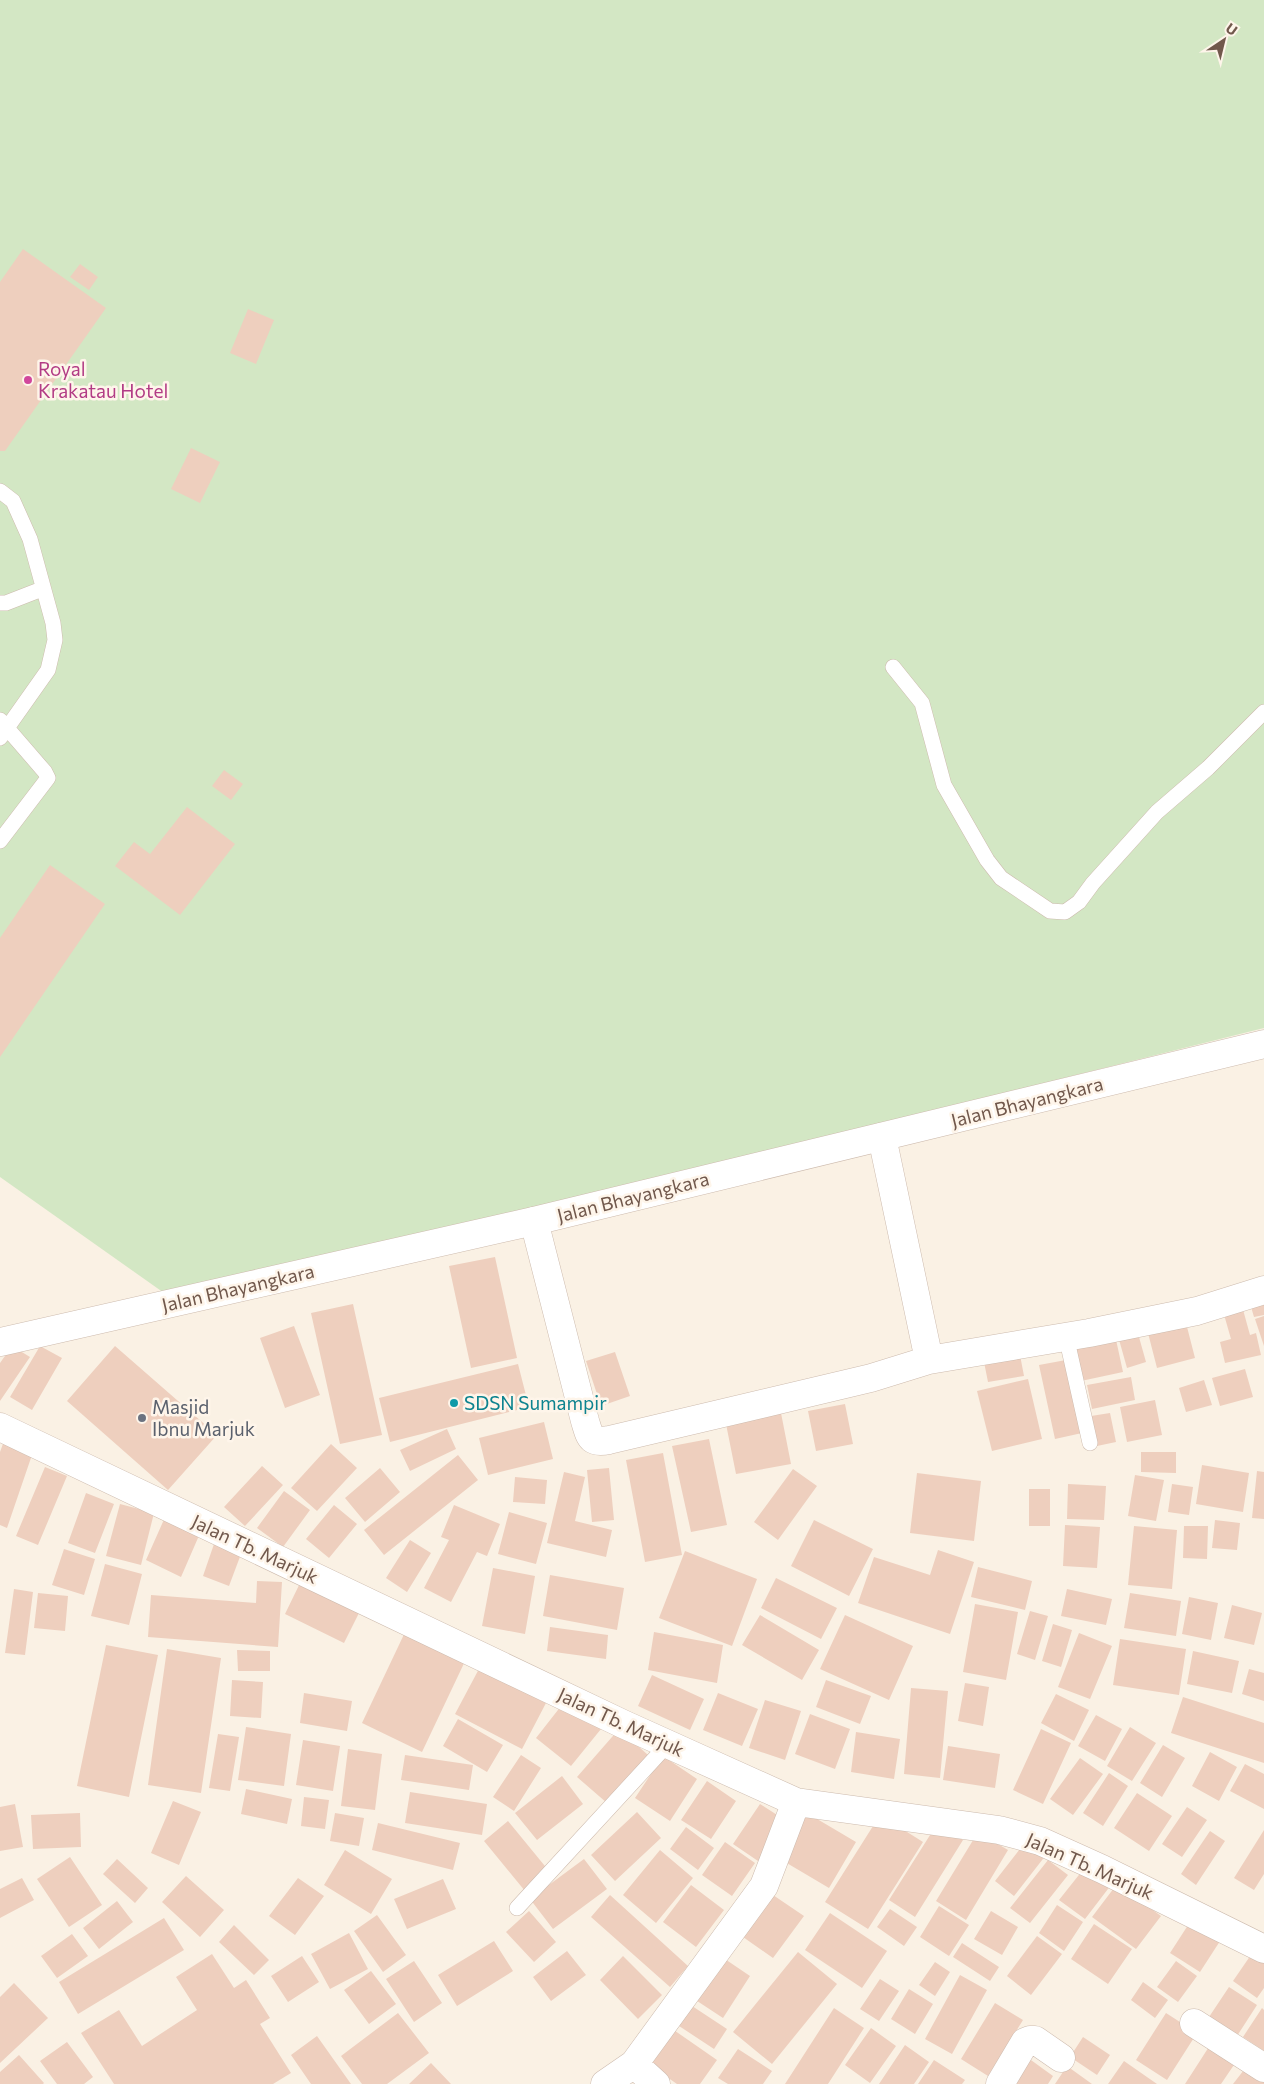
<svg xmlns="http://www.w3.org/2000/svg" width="1264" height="2084" viewBox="0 0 1264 2084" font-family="Commissioner,sans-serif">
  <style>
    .green { fill: #d3e7c4 }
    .building { fill: #eecfbe }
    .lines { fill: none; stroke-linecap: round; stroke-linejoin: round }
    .service-casing { stroke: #cdbbae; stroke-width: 16 }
    .minor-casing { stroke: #cdbbae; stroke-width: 29 }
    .tertiary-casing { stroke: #cdbbae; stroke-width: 29 }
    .service { stroke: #fff; stroke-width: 15 }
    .minor { stroke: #fff; stroke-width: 28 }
    .tertiary { stroke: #fff; stroke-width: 28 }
    .hotel-dot { fill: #d1479c; stroke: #fef5ea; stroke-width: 2 }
    .culture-dot { fill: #0f9aa8; stroke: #fef5ea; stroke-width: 2 }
    .worship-dot { fill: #6b7280; stroke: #fef5ea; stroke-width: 2 }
    .labels { text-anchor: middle; stroke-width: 5; stroke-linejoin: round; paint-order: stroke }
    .hotel-label { font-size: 19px; fill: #b23c85; stroke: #fef5ea; text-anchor: start }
    .street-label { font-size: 19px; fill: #71584c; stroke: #fef5ea }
    .culture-label { font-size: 19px; fill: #0d838f; stroke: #fef5ea; text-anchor: start }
    .worship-label { font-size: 19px; fill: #5b616d; stroke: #fef5ea; text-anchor: start }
  </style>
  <rect width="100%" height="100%" fill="#faf1e4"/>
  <path class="green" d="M0,0h1264v1028l-1090,272 -174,-123z"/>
  <path class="building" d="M23,249l83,59 -101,143h-5v-169z
    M80,264l18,13 -9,13 -19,-13z
    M248,309l26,11 -18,44 -26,-11z
    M191,448l29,14 -20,41 -29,-14z
    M224,770l19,14 -12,16 -19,-14z
    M187,807l48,37 -55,71 -65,-49 19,-24 16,12z
    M50,865l55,39 -105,153v-119z
    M495,1257l22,101 -46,10 -22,-102z
    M1264,1296v19l-10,2 -5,-17z
    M353,1304l29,131 -42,9 -29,-131z
    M1242,1306l8,29 6,-2 5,22 -36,8 -5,-21 11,-3 -8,-28z
    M1264,1316v30l-9,-27z
    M1186,1323l9,35 -38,10 -9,-35z
    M294,1326l26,69 -35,13 -25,-70z
    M1137,1330l9,32 -19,6 -9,-32z
    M1115,1335l8,37 -42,9 -8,-38z
    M12,1346l18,11 -30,44v-38z
    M40,1346l22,12 -30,52 -22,-13z
    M115,1346l102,89 -49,55 -101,-89z
    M615,1352l15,44 -29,10 -15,-45z
    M1020,1355l4,21 -36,6 -4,-20z
    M1066,1360l16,73 -27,6 -16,-74z
    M518,1364l11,43 -139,35 -11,-44z
    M1245,1369l8,28 -33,9 -8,-28z
    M1131,1377l4,23 -43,9 -5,-24z
    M1028,1379l14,60 -50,12 -15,-60z
    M1204,1380l8,25 -26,7 -7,-24z
    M1155,1400l7,35 -35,7 -7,-35z
    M845,1404l8,40 -37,7 -8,-40z
    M781,1413l10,51 -55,10 -10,-50z
    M1110,1413l6,29 -19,4 -6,-30z
    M544,1422l9,37 -65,16 -9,-37z
    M447,1429l9,20 -46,22 -10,-21z
    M709,1439l18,86 -36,7 -19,-86z
    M4,1441l29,11 -26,76 -7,-3v-73z
    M331,1444l26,24 -40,43 -26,-23z
    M1141,1452h35v21l-35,-1z
    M663,1453l19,102 -37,7 -19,-102z
    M458,1455l20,25 -94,75 -20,-25z
    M1202,1465l47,8 -6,39 -47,-8z
    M262,1466l21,19 -38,41 -21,-19z
    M45,1467l22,9 -29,69 -22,-9z
    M380,1468l20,24 -35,30 -20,-24z
    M609,1468l5,52 -22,2 -5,-52z
    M793,1469l24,17 -39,54 -24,-18z
    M1257,1471l7,1v47l-12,-1z
    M564,1472l21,5 -10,44 37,9 -6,27 -59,-14z
    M917,1473l64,8 -7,60 -64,-8z
    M1135,1475l29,5 -8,41 -28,-5z
    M515,1477l32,3 -2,24 -32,-2z
    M1068,1484l38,2 -2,34 -37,-1z
    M1172,1484l21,3 -4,28 -21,-3z
    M1029,1489h21v37h-21z
    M284,1491l26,19 -27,37 -26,-19z
    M86,1493l28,11 -19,49 -27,-10z
    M120,1504l34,9 -13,52 -35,-9z
    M334,1505l23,19 -28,34 -23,-19z
    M454,1505l46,19 -13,32 -10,-4 -26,50 -27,-14 25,-48 -8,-3z
    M509,1512l38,11 -11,41 -38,-10z
    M166,1515l35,16 -20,46 -35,-17z
    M814,1520l59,29 -24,47 -58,-30z
    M1215,1520l25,3 -3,27 -25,-2z
    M1065,1525l35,2 -3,41 -34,-2z
    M1134,1526l43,4 -5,59 -44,-4z
    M1184,1526h24l-1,33 -24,-1z
    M410,1540l21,13 -24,39 -21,-14z
    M214,1544l27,10 -12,32 -26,-10z
    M64,1549l31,10 -11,36 -32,-10z
    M938,1550l36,12 -24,72 -92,-31 16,-46 56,18z
    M685,1551l72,28 -25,67 -73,-28z
    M105,1564l37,10 -13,51 -38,-9z
    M978,1567l54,14 -7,29 -54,-13z
    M493,1568l42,8 -10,58 -43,-8z
    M550,1575l74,13 -7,42 -74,-14z
    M776,1578l61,30 -16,31 -60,-31z
    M302,1579l59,30 -17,34 -59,-29z
    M257,1581l25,1 -4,65 -130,-10 3,-42 105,8z
    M14,1589l19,3 -8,63 -20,-2z
    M1067,1589l45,10 -6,26 -45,-9z
    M38,1593l30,3 -3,35 -31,-3z
    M1130,1593l51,8 -5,35 -52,-8z
    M1189,1597l29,6 -7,37 -29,-6z
    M975,1604l43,8 -12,68 -43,-8z
    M1232,1605l30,8 -8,32 -30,-7z
    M1030,1611l18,5 -13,44 -18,-6z
    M760,1615l59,35 -17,30 -60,-35z
    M845,1615l68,31 -24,54 -69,-31z
    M1053,1624l19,6 -11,37 -19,-6z
    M550,1627l58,8 -2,24 -59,-8z
    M407,1628l60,29 -45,95 -60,-29z
    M654,1632l69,13 -6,38 -69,-13z
    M1079,1633l33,13 -22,53 -32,-12z
    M1120,1639l66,10 -7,46 -66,-10z
    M106,1645l52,10 -29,142 -52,-11z
    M167,1649l54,9 -20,135 -53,-8z
    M237,1650l33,1v20h-32z
    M1193,1651l46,10 -7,32 -45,-9z
    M480,1667l66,36 -24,46 -67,-35z
    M1249,1669l15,4v28l-22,-7z
    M652,1675l52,24 -14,31 -52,-24z
    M232,1680l31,2 -2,36 -31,-2z
    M826,1680l45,16 -11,28 -44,-17z
    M965,1683l24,4 -6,39 -25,-5z
    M911,1688l37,3 -8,87 -36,-4z
    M304,1693l48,8 -5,30 -47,-8z
    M718,1693l40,16 -16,37 -39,-16z
    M1056,1694l33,16 -15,31 -33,-18z
    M1183,1697l81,26v40l-93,-30z
    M765,1700l36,11 -16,49 -36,-12z
    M565,1701l36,28 -30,37 -35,-28z
    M810,1714l40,15 -15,40 -40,-15z
    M1096,1715l26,14 -17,32 -27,-15z
    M458,1719l45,26 -16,27 -44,-26z
    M246,1727l45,7 -7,52 -46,-6z
    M1130,1727l26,16 -24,38 -25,-15z
    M619,1729l29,26 -41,48 -30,-26z
    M1041,1729l30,14 -28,61 -30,-14z
    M856,1732l44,7 -6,40 -43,-7z
    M218,1734l21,3 -9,54 -21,-3z
    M303,1740l37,6 -7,45 -37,-6z
    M1163,1745l22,13 -23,39 -22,-14z
    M948,1746l52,8 -5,34 -52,-8z
    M348,1749l34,5 -7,56 -34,-4z
    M1210,1752l27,15 -18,34 -27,-15z
    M405,1755l68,10 -4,25 -68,-10z
    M521,1755l20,13 -27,43 -21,-14z
    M663,1756l34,23 -27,42 -35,-23z
    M1080,1758l23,16 -30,41 -23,-16z
    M1245,1764l19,10v35l-34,-18z
    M1109,1773l19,13 -25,40 -20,-13z
    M562,1776l21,28 -46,36 -22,-27z
    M707,1781l29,20 -25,38 -30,-19z
    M246,1789l46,10 -5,25 -46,-10z
    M410,1792l77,12 -5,31 -77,-12z
    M1137,1793l35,23 -23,35 -35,-23z
    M304,1797l25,3 -4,29 -24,-3z
    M173,1801l28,11 -22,53 -28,-12z
    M15,1804l8,43 -23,4v-44z
    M760,1804l25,16 -27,41 -25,-17z
    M1187,1807l20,13 -25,37 -20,-13z
    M637,1812l24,26 -46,43 -24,-26z
    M80,1813l1,34 -48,2 -2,-34z
    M335,1813l29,5 -5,28 -29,-5z
    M807,1813l49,29 -27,46 -49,-29z
    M880,1815l43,27 -55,87 -43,-27z
    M508,1821l41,50 -24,20 -41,-50z
    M378,1823l82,20 -7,27 -81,-20z
    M937,1824l26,16 -48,77 -26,-17z
    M686,1827l28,21 -16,22 -28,-21z
    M1264,1830v44l-10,16 -20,-12z
    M1210,1831l15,10 -29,44 -15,-11z
    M978,1832l30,18 -42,70 -30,-19z
    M1027,1840l19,15 -32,41 -19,-15z
    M725,1842l30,21 -23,33 -30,-21z
    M345,1850l47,29 -21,35 -47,-29z
    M660,1850l33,28 -37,45 -33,-28z
    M70,1857l32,48 -33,22 -32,-48z
    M117,1859l31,29 -13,15 -32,-29z
    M584,1859l23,30 -54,40 -23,-30z
    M1048,1860l20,15 -38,48 -20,-15z
    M1086,1866l25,19 -26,34 -26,-19z
    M186,1876l38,34 -24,27 -38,-35z
    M22,1878l12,22 -34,18v-29z
    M298,1878l26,18 -29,39 -26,-19z
    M443,1879l13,30 -49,20 -13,-30z
    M1117,1884l44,32 -25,33 -44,-32z
    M691,1885l33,25 -28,37 -33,-25z
    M610,1895l78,71 -18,21 -79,-70z
    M773,1895l31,21 -31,42 -30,-21z
    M117,1901l16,21 -34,27 -16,-21z
    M1057,1905l26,17 -19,29 -25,-18z
    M939,1906l30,19 -20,31 -29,-19z
    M890,1909l27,18 -13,19 -27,-19z
    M529,1911l27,31 -22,20 -28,-30z
    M991,1911l27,16 -16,28 -28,-16z
    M830,1913l57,38 -25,37 -57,-38z
    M377,1915l29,40 -23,17 -29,-41z
    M164,1918l20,32 -106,64 -19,-32z
    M1192,1919l30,19 -22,34 -30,-19z
    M1094,1924l38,25 -24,35 -37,-25z
    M234,1925l35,35 -15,15 -35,-33z
    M349,1933l19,36 -38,20 -19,-35z
    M72,1934l16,22 -31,22 -16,-22z
    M1037,1936l25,18 -31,41 -24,-19z
    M494,1941l19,30 -56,35 -19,-31z
    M962,1943l37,24 -9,14 -37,-24z
    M1255,1949l9,6v33l-7,10 -24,-17z
    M567,1951l19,24 -35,26 -18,-24z
    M798,1952l39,32 -65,80 -39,-32z
    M716,1953l34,23 -27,42 -35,-23z
    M212,1954l22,34 12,-8 24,38 -10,6 31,49 -18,11h-159l-33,-51 38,-23 23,36 55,-36 -21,-33z
    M302,1956l17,26 -31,20 -17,-26z
    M623,1956l39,39 -24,24 -38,-39z
    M414,1961l28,42 -28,19 -28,-43z
    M1176,1961l21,15 -19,26 -21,-15z
    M935,1962l15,10 -15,24 -16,-11z
    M371,1971l25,33 -27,20 -25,-34z
    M960,1975l27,15 -35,64 -27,-15z
    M880,1979l19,12 -20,30 -19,-12z
    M1143,1982l25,18 -13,18 -24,-18z
    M14,1983l34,35 -48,45v-66z
    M1229,1987l28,18 -20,31 -28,-19z
    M909,1989l24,15 -18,30 -24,-15z
    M686,2002l41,27 -13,20 -41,-27z
    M995,2003l28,17 -35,56 -27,-17z
    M834,2008l30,20 -36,56h-43z
    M1262,2008l2,2v41l-21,-14z
    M398,2013l31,40 -42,31h-25l-21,-28z
    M1166,2013l31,20 -30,47 -31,-20z
    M668,2026l49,34 -17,24h-23l-33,-23z
    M871,2028l25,18 -26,37 -25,-18z
    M317,2036l34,48h-40l-20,-29z
    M1083,2037l27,18 -13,20 -27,-18z
    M1214,2039l26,17 -19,28h-36z
    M67,2042l26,35 -9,7h-27l-17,-23z
    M905,2045l24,17 -15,22h-35z
    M738,2049l34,22 -9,13h-35l-10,-6z
    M19,2055l25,28 -1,1h-43v-12z
    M1024,2055l29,21 -5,8h-44z
    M934,2060l31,20 -3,4h-44z
    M1124,2061l33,23h-49z
    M431,2063l20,21h-42z
    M1067,2066l25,18h-37z
    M1247,2066l17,12v6h-31z"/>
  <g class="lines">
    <g class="service-casing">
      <path id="service" d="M0,491l13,10 17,38 23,84 2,17 -7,30 -48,68
        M0,603h6l36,-14
        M893,667l29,36 22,82 43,75 14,18 49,33 15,1 14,-10 14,-19 64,-71 51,-44 56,-56
        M0,720l45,52 3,6 -48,63
        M1066,1336l24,107
        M517,1908l151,-164"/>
    </g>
    <g class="minor-casing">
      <path id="minor" d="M534,1221l51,200c5,16 5,23 24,19l262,-62 58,-18 -47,-223
        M929,1360l160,-27 108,-22 67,-21
        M0,1427l623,297 173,78 203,28 41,11 62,28 162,80
        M1194,2023l70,45
        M634,2064l22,20
        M605,2084l29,-20 130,-178 32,-84
        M1000,2084l25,-42 5,-2h5l26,18"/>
    </g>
    <g class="tertiary-casing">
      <path id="tertiary" d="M0,1342l534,-121 730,-177"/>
    </g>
    <use href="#service" class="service"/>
    <use href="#minor" class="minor"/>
    <use href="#tertiary" class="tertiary"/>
  </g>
  <circle class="hotel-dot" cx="28" cy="380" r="5"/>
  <circle class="culture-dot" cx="454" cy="1403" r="5"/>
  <circle class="worship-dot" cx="142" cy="1418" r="5"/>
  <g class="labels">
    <g class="hotel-label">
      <text x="38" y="376">Royal<tspan x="38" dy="22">Krakatau Hotel</tspan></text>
    </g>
    <g class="street-label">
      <text transform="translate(1027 1102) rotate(-14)" y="7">Jalan Bhayangkara</text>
      <text transform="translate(633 1197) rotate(-14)" y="7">Jalan Bhayangkara</text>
      <text transform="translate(238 1288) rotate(-13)" y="7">Jalan Bhayangkara</text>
      <text transform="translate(255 1549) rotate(25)" y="7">Jalan Tb. Marjuk</text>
      <text transform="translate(621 1722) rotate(25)" y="7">Jalan Tb. Marjuk</text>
      <text transform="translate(1090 1866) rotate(24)" y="7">Jalan Tb. Marjuk</text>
    </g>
    <g class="culture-label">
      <text x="464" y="1410">SDSN Sumampir</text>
    </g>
    <g class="worship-label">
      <text x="152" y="1414">Masjid<tspan x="152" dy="22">Ibnu Marjuk</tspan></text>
    </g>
  </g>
  <g transform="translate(1224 40) rotate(35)" stroke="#fef5ea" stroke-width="4" paint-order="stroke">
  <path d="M0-4L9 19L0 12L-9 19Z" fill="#71584c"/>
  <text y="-8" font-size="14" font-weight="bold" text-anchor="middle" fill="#71584c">U</text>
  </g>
</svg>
